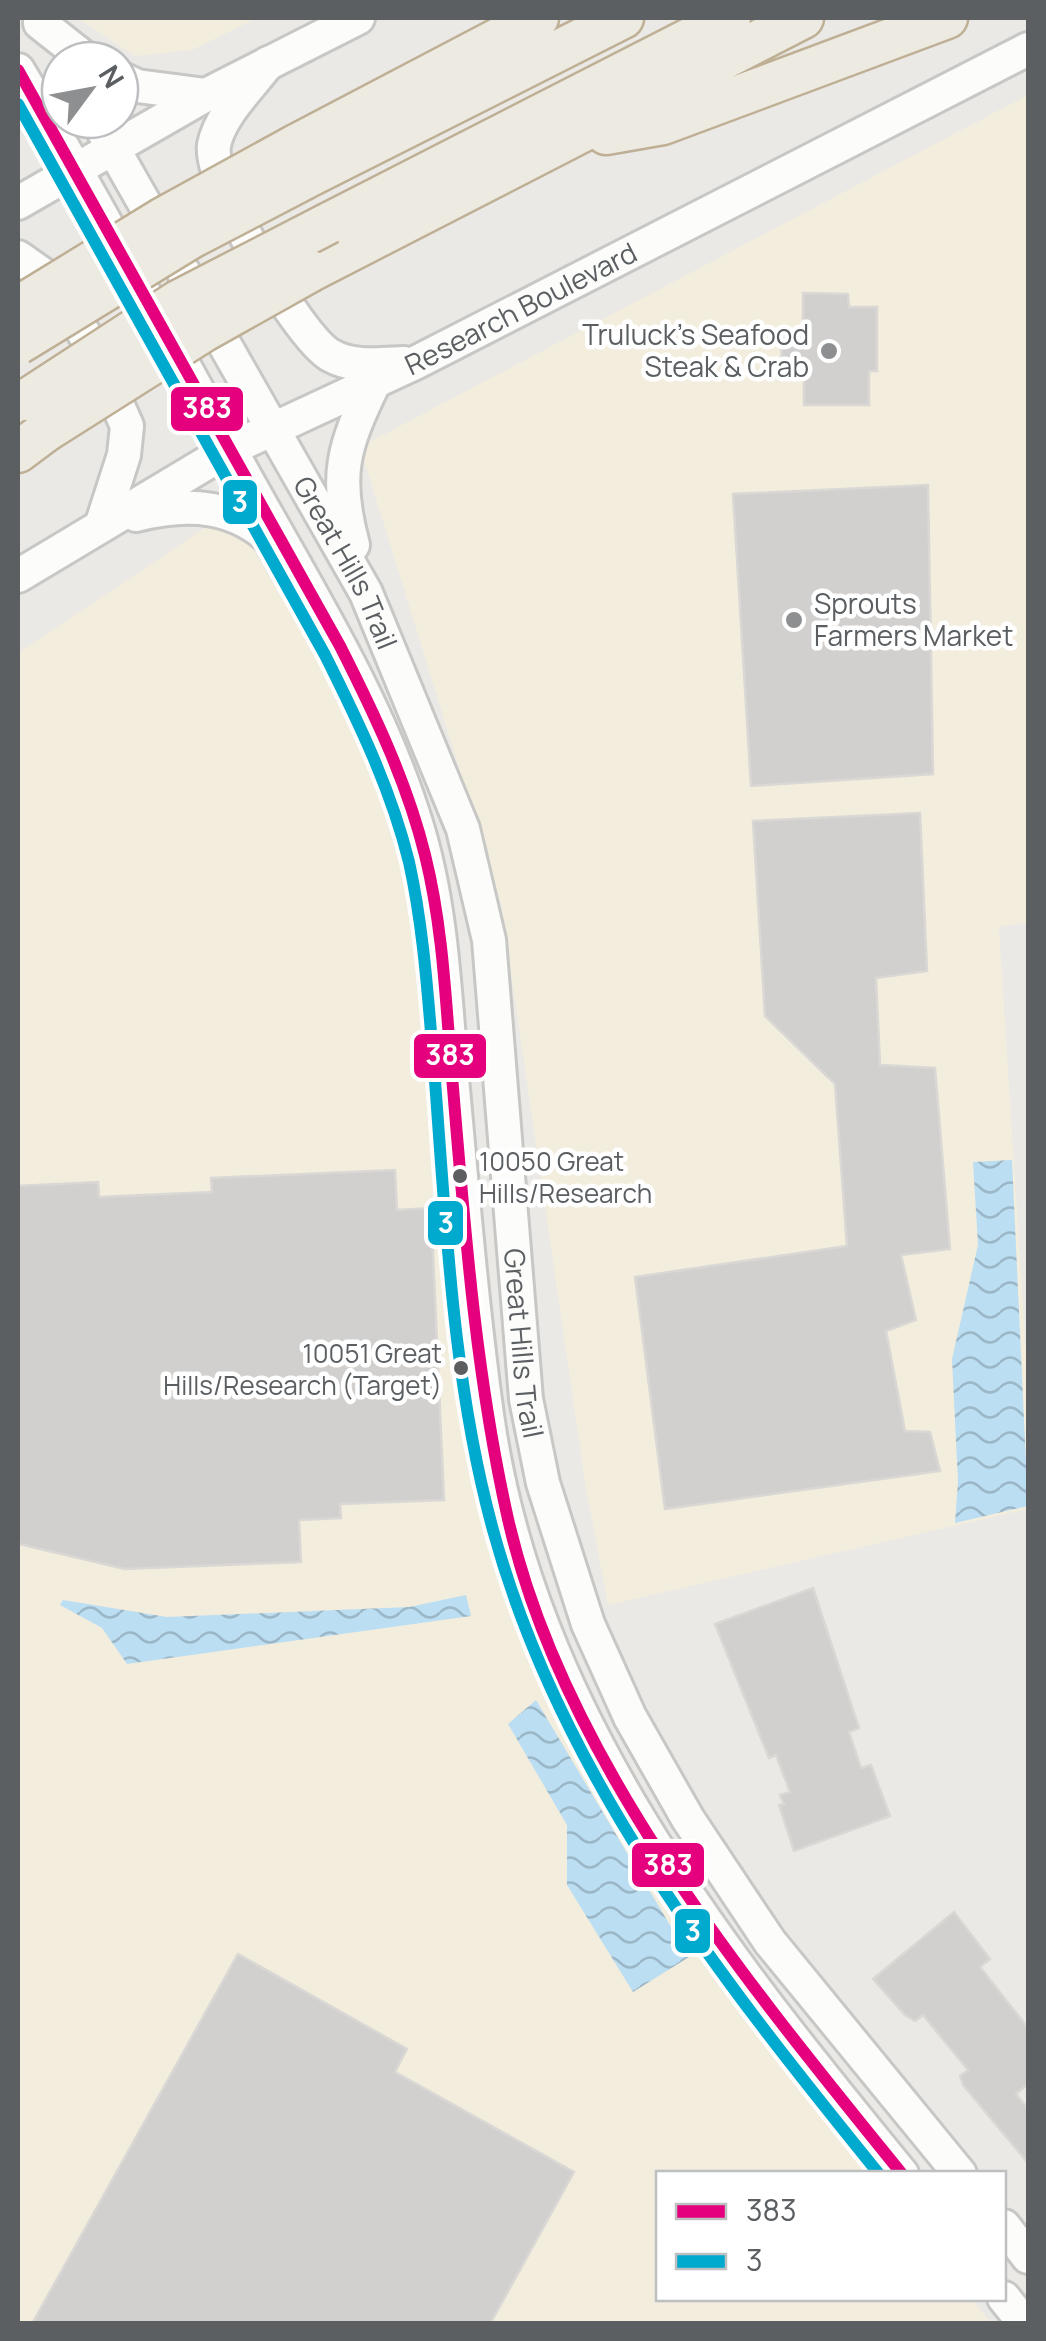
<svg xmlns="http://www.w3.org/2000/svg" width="1046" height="2341" viewBox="0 0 1046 2341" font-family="Manrope,sans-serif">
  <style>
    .commercial { fill: #f3edde }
    .water { fill: url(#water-waves) }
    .building { fill: #d1d0ce; stroke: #dad8d4; stroke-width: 2.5 }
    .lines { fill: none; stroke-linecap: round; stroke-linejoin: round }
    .secondary-casing { stroke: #c7c7c6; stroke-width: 38 }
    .highway-casing { stroke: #bfb095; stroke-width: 45 }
    .secondary { stroke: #fcfcfb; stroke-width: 32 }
    .highway { stroke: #edeae1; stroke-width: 40 }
    .highway-bridge-casing { stroke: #bfb095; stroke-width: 45; stroke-linecap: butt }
    .highway-bridge { stroke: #edeae1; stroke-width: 40 }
    .bus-1-casing { stroke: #fff; stroke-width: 20 }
    .bus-2-casing { stroke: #fff; stroke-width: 20 }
    .bus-1 { stroke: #e5007d; stroke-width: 12 }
    .bus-2 { stroke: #00a9ce; stroke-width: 12 }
    .poi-dot { fill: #8d8f90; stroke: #fff; stroke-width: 4 }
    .bus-dot { fill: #5b5f62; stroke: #fff; stroke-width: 4 }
    .labels { text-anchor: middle; stroke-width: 9; stroke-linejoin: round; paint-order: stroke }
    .bus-label { font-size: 26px; fill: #5b5f62; stroke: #fff; text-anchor: start }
    .street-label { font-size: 28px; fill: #5b5f62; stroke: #fff }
    .poi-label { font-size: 28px; fill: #5b5f62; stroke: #fff; text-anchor: end }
    .line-badge { stroke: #fff; stroke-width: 4 }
    .badge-label { font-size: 28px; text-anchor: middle; font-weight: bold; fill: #fff }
  </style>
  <defs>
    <pattern id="water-waves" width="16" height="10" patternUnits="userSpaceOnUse" patternTransform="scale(2.5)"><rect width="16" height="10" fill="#bbdef2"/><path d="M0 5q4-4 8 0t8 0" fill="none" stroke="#9bb7c7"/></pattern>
  </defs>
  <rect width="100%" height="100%" fill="#eae9e5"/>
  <path class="commercial" d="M78,18h179l-65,32 -57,6z
    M1028,95v827l-29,5 29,458v124l-420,96 -23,-123 -84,-579 -141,-456z
    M230,511l128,216 68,226 28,342 39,236 56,162 57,115 56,87 211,278 -215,1v124l313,1 20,24 -973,1v-1671z"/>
  <path class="water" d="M1012,1160l16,346 -73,17 3,-42 -6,-122 26,-114 -5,-83z
    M466,1595l5,21 -344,48 -25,-36 -42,-23 3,-5 104,17 242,-10z
    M536,1700l153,257 -56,35 -66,-107v-60l-59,-101z"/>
  <path class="building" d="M803,293l45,1 1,13h28v64h-8v34h-65v-30h-22l-1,-44h22z
    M928,485l5,289 -182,12 -18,-292z
    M920,813l7,158 -51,7 4,87 55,3 15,181 -49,6 15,65 -30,11 19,100 25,1 10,39 -275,38 -30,-232 212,-31 -12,-162 -70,-68 -12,-195z
    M395,1170l2,40 34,-2 13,292 -104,4 1,14 -42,2 2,42 -176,7 -106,-25 -1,-358 80,-4 1,15 113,-5 -1,-14z
    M813,1588l46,140 -10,4 12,36 10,-3 19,51 -96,35 -15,-46 5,-1 -4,-9 10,-3 -14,-37 -7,3 -54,-134z
    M954,1912l36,47 -10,8 48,61v56l-12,10 12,15v54l-65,-78 -3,-9 8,-6 -45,-55 -8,6 -10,-6 -32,-36z
    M238,1954l169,95 -12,23 179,100 -84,152h-458z"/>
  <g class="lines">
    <g class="secondary-casing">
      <g id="secondary">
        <path d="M40,23l47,37"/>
        <path d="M268,63c-18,24 -48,52 -54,82 -6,38 83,190 116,210 22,13 50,9 74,8"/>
        <path d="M18,70c80,134 152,272 228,408 62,112 132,222 170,345 27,86 29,177 37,266 10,108 19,218 34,326 42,299 230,533 415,759"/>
        <path d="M120,78l17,8 69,9"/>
        <path id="s1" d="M97,120l269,473 97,236 26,111 37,459 17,84 45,141 42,93 58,102 82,123 190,232"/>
        <path d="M18,203l188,-108 152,-77"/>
        <path d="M18,257l34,24 39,64 36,81 -3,29 -22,68"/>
        <path d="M136,515c52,-13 99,-11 139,28"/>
        <path d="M353,545c-19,-70 -10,-98 21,-162"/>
        <path id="s2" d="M18,576l212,-127 185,-86 613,-314"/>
        <path d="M1004,2226l24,31"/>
        <path d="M1004,2298l21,26"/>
      </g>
    </g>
    <g class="highway-casing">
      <path id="highway" d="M606,134l57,-10 284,-106
        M294,146l244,-128
        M306,178l317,-160
        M329,223l401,-205
        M311,271l492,-253
        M18,452l28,-21"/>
    </g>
    <use href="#secondary" class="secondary"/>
    <use href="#highway" class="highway"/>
    <g class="highway-bridge-casing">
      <path id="highway-bridge" d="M18,307l145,-89 131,-72
        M18,344l173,-106 115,-60
        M26,400l152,-99 151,-78
        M46,431l158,-100 107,-60"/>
    </g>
    <use href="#highway-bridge" class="highway-bridge"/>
    <g class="bus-1-casing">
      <path id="bus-1" d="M18,70l322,576c34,67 67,136 85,209 19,76 21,155 28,233 12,144 23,289 55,431 55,242 241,466 394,655"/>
    </g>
    <g class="bus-2-casing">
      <path id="bus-2" d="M18,104l307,551c33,66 66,134 84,207 15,68 19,137 25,206 12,153 18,313 59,462 67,246 228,449 386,644"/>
    </g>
    <use href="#bus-1" class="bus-1"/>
    <use href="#bus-2" class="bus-2"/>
  </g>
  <g class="poi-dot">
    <circle cx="829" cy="351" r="10"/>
    <circle cx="794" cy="620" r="10"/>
  </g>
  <g class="bus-dot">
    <circle cx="460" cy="1176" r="9"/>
    <circle cx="461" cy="1368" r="9"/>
  </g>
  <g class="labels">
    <g class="bus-label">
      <text x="479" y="1171">10050 Great<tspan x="479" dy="32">Hills/Research</tspan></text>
      <text x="442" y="1363" text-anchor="end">10051 Great<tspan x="442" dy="32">Hills/Research (Target)</tspan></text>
    </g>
    <g class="street-label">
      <text dy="10" stroke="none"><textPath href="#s2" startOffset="570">Research Boulevard</textPath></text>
      <text dy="10" stroke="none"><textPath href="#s1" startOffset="508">Great Hills Trail</textPath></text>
      <text dy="10" stroke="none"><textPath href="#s1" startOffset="1318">Great Hills Trail</textPath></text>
    </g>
    <g class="poi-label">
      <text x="809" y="345">Truluck's Seafood<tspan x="809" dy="32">Steak &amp; Crab</tspan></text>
      <text x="814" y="614" text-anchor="start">Sprouts<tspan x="814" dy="32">Farmers Market</tspan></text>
    </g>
  </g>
  <g class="line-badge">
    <rect x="169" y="385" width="76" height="48" rx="10" fill="#e5007d"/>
    <rect x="221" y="478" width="38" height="48" rx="10" fill="#00a9ce"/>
    <rect x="412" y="1032" width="76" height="48" rx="10" fill="#e5007d"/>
    <rect x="426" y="1199" width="39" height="48" rx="10" fill="#00a9ce"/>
    <rect x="630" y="1841" width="76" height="48" rx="10" fill="#e5007d"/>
    <rect x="673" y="1907" width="39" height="48" rx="10" fill="#00a9ce"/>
  </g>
  <g class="badge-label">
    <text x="207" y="418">383</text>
    <text x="240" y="512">3</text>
    <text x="450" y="1065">383</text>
    <text x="446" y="1233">3</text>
    <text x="668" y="1875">383</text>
    <text x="693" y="1941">3</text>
  </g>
  <rect width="1046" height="2341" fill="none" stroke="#5b5f62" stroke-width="40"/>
  <rect x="656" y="2171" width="350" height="130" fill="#ffffff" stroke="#bdbfc0" stroke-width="2.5"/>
  <rect x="676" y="2204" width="50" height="15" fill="#e5007d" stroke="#bdbfc0" stroke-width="2.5"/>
  <text x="746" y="2221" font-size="30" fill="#5b5f62">383</text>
  <rect x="676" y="2254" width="50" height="15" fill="#00a9ce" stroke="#bdbfc0" stroke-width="2.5"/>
  <text x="746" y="2271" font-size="30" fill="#5b5f62">3</text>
  <g transform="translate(90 90) rotate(58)"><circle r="48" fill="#ffffff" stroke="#bdbfc0" stroke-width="2.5"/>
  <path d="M0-8L18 38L0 25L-18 38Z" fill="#8d8f90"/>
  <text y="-15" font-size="28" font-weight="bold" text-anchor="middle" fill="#5b5f62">N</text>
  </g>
</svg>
